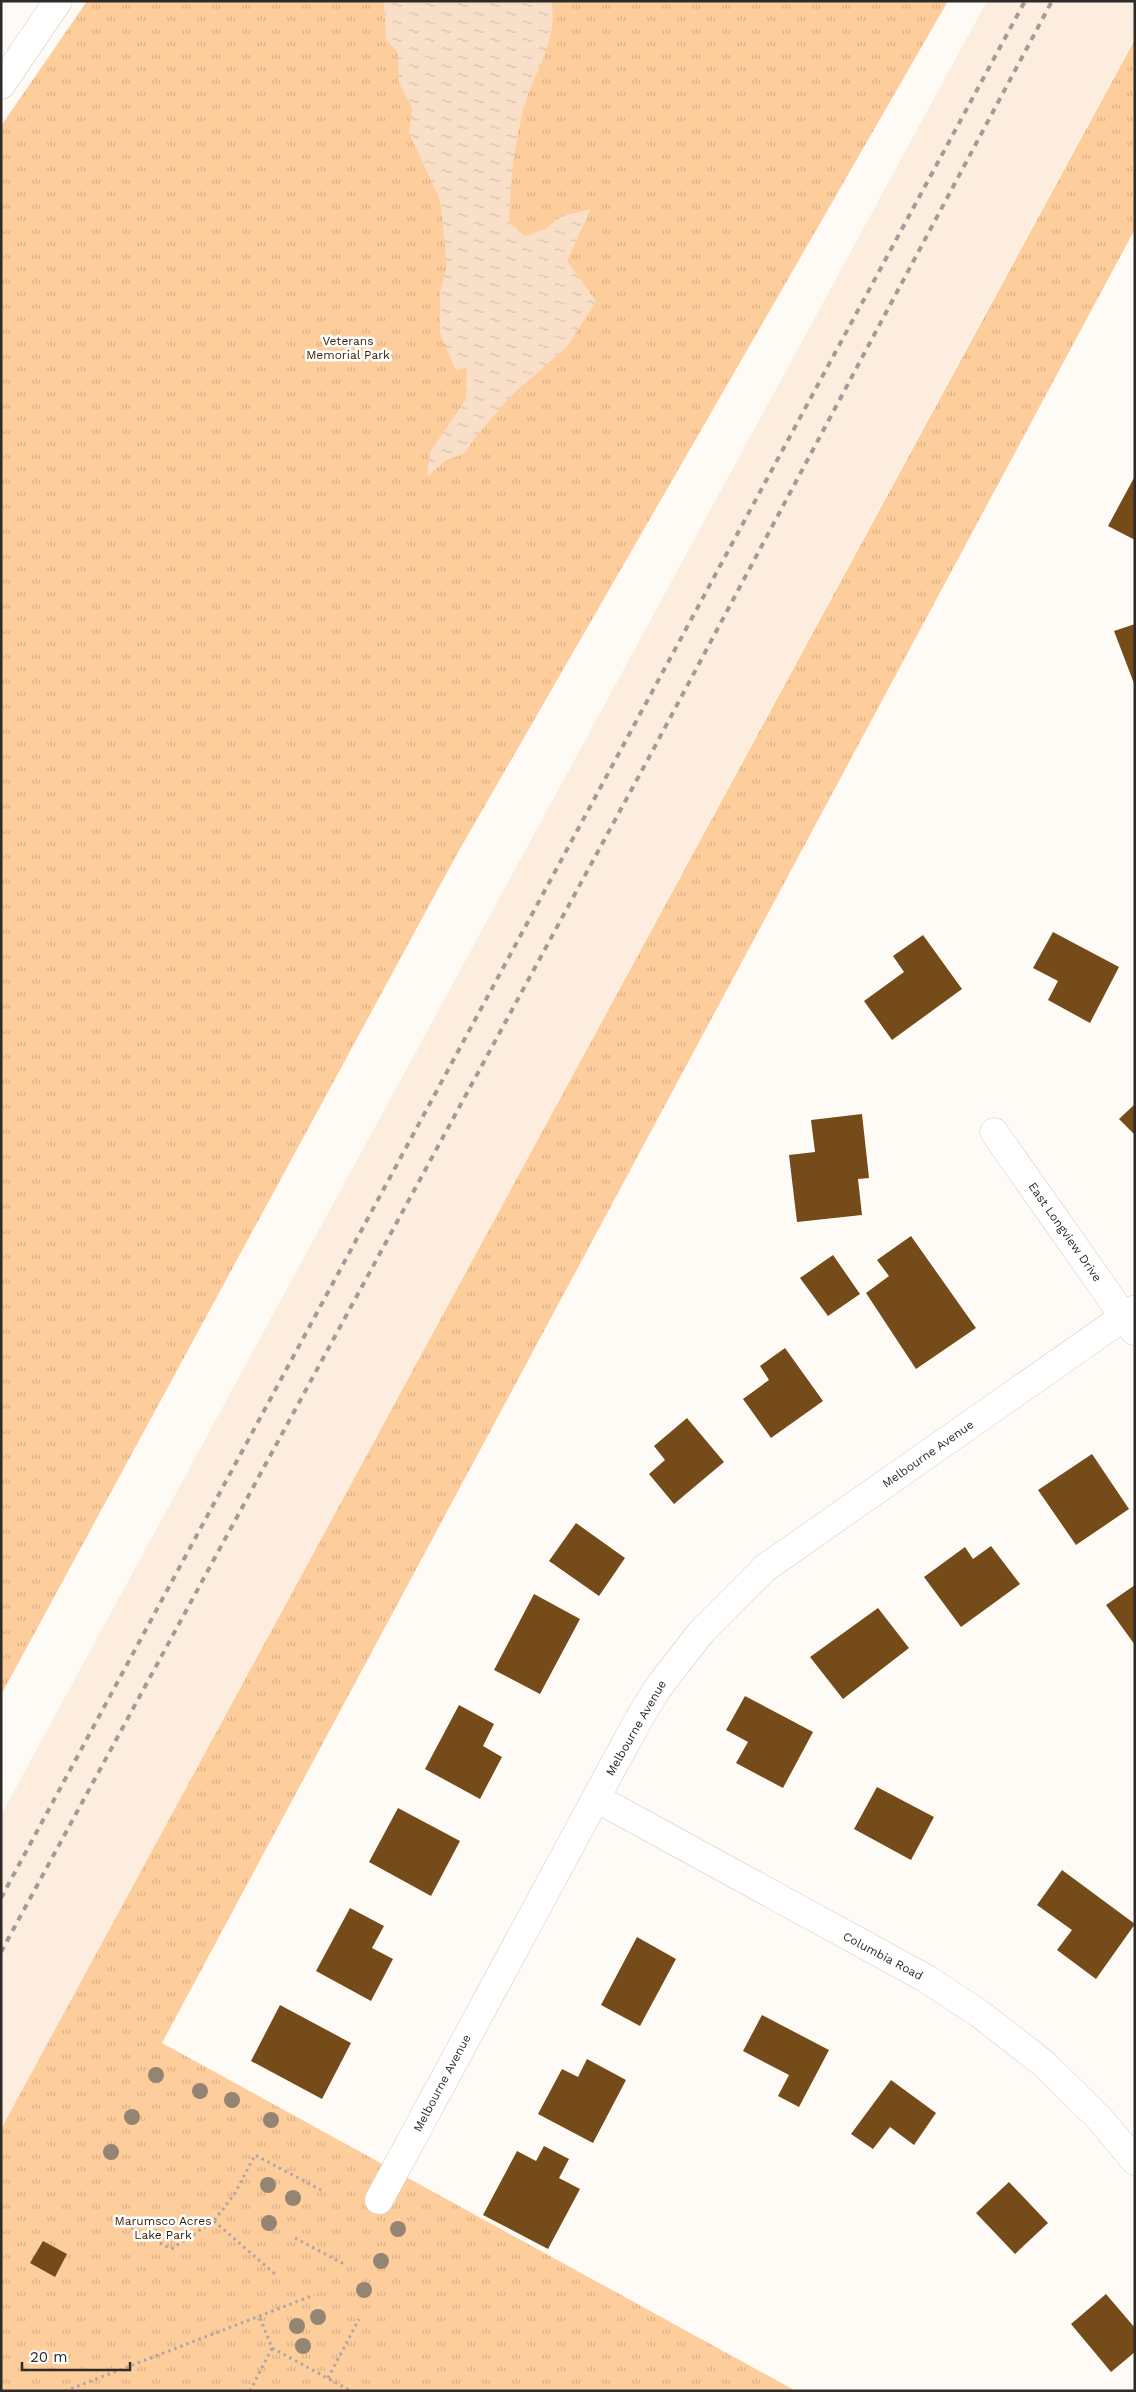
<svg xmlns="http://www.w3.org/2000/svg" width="1136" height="2392" viewBox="0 0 1136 2392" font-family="'Work Sans',sans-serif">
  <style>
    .built { fill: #fcedde }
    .park { fill: url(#park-tufts) }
    .water { fill: url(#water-ripples) }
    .building { fill: #754b19 }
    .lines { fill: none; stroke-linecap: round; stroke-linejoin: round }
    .street-casing { stroke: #d4cbc3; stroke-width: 29 }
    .path { stroke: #aba7a4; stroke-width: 3; stroke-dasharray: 2.5 4; stroke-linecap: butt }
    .street { stroke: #fff; stroke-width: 28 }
    .rail { stroke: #a09c99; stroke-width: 4; stroke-dasharray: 6 6; stroke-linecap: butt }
    .tree { fill: #938473 }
    .labels { text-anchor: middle; stroke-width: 5; stroke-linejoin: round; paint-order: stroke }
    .park-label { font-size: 12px; fill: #3b2307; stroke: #fff }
    .street-label { font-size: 12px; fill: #2e2a27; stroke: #fff }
  </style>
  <defs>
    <pattern id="park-tufts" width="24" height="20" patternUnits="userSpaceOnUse" patternTransform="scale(1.25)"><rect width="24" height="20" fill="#fecd9c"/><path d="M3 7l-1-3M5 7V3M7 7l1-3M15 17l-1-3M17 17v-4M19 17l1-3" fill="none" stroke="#dab086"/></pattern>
    <pattern id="water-ripples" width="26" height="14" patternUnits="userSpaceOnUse" patternTransform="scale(1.25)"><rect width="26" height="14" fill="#f9dfc7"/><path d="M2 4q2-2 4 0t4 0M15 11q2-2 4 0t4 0" fill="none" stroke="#d6c0ab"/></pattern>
  </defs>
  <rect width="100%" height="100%" fill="#fefbf7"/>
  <path class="built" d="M987,1h148v36l-1134,2092v-314z"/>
  <path class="park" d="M87,1h861l-491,853 -456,841v-1569z
    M1135,39v190l-973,1814 634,348h-795v-262z"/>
  <path class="water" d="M384,1h167c8,41 -17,69 -27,107 -10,37 -14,76 -15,114l16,14 20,-7 17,-13 29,-7 -24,52 29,40 -29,46 -53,46 -38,43 -12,18 -18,6 -19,17 3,-25 36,-53 1,-32 -11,4 -16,-38v-41l7,-26 -7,-66 -31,-67 3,-25 -13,-25 -1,-30 -12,-13z"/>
  <path class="building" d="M1135,476v64l-27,-14z
    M1135,624v62l-21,-55z
    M1053,932l66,35 -29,56 -42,-23 10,-19 -25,-13z
    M923,935l39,54 -70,51 -28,-39 40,-29 -11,-16z
    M1135,1104v31l-16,-16z
    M862,1114l7,64 -11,1 4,36 -65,7 -8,-67 26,-3 -4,-32z
    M911,1236l65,92 -60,41 -50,-76 23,-17 -12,-16z
    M833,1255l27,39 -32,22 -28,-38z
    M785,1348l38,53 -52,37 -28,-39 26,-19 -9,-14z
    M687,1418l37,44 -50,42 -25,-30 16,-14 -11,-14z
    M1092,1454l37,55 -53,36 -38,-55z
    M576,1523l49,35 -26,38 -50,-35z
    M991,1546l29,38 -59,43 -37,-50 41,-30 8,12z
    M1135,1585v60l-29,-40z
    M534,1594l46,25 -40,75 -46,-24z
    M878,1608l31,40 -66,51 -33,-42z
    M745,1696l68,36 -30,56 -47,-25 12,-21 -22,-12z
    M459,1705l35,19 -11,22 19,11 -22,42 -55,-30z
    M877,1787l57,30 -23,43 -57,-31z
    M398,1808l62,33 -29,55 -62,-34z
    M1062,1870l73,54 -39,55 -39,-29 15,-20 -35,-25z
    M350,1908l34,18 -12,22 21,11 -22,42 -55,-30z
    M637,1937l39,22 -36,67 -39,-21z
    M280,2005l71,38 -29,56 -71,-38z
    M762,2015l67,35 -30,57 -21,-11 11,-21 -46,-24z
    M587,2059l39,21 -33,63 -55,-29 24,-45 16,8z
    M891,2080l45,33 -22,32 -24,-18 -17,22 -22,-15z
    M544,2146l25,13 -10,19 21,11 -32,60 -65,-34 34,-64 19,10z
    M1009,2182l39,41 -33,31 -39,-41z
    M43,2241l24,13 -12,23 -25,-14z
    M1106,2294l29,34v24l-24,20 -40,-48z"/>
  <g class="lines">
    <g class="street-casing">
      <path id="street" d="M1,85l57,-84
        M994,1132l140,199
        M596,1798l331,181 53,35 63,49 57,56 35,42
        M379,2200l257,-476 21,-35 45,-58 63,-63 370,-259"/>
    </g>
    <path class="path" d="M120,2221l51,28 43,-28 21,-28 20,-38 66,35
      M214,2221l62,54
      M295,2238l49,26
      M260,2318l12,30 79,43
      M328,2378l31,-59
      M65,2391l249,-96
      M250,2391l22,-43"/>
    <use href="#street" class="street"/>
    <path class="rail" d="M1,1898l1024,-1897
      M1,1952l652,-1202 399,-749"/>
  </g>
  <g class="tree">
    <circle cx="156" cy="2075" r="8"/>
    <circle cx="200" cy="2091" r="8"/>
    <circle cx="232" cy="2100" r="8"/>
    <circle cx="132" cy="2117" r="8"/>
    <circle cx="271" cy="2120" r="8"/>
    <circle cx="111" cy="2152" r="8"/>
    <circle cx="268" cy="2185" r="8"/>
    <circle cx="293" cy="2198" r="8"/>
    <circle cx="269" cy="2223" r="8"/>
    <circle cx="398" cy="2229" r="8"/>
    <circle cx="381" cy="2261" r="8"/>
    <circle cx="364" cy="2290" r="8"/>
    <circle cx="318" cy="2317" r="8"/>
    <circle cx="297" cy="2326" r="8"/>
    <circle cx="303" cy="2346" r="8"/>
  </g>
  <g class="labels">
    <g class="park-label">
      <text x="348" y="345">Veterans<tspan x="348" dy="14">Memorial Park</tspan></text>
      <text x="163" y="2225">Marumsco Acres<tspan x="163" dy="14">Lake Park</tspan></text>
    </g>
    <g class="street-label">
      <text transform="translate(1065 1232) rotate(55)" y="4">East Longview Drive</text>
      <text transform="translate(928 1454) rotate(-35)" y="4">Melbourne Avenue</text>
      <text transform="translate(636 1728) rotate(-60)" y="4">Melbourne Avenue</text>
      <text transform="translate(883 1956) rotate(28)" y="4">Columbia Road</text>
      <text transform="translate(442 2083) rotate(-62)" y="4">Melbourne Avenue</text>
    </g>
  </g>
  <rect width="1136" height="2392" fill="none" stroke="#2e2a27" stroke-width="5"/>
  <path d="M22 2362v8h108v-8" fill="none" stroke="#2e2a27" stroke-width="2.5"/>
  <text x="30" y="2362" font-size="15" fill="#2e2a27" stroke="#ffffff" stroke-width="4" paint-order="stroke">20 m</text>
</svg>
